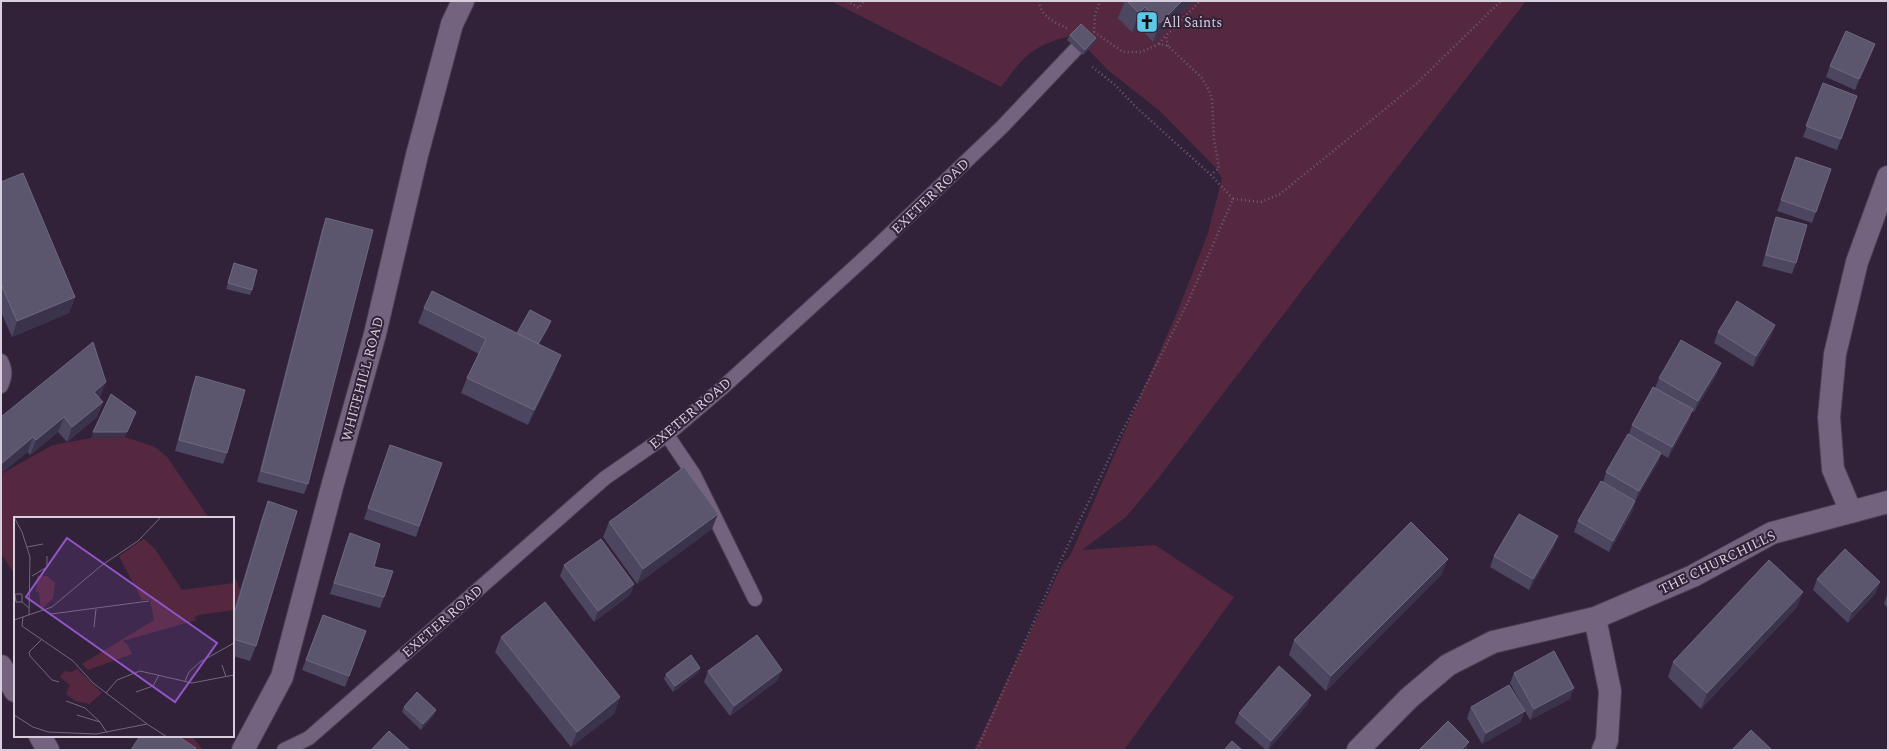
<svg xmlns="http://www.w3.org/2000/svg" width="1889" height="751" viewBox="0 0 1889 751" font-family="Spectral,serif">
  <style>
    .green { fill: #562840 }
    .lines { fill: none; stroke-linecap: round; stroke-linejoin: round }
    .service-casing { stroke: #4a3e51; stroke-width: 16 }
    .minor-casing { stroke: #4a3e51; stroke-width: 24 }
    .tertiary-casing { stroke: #4a3e51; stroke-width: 24 }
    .path { stroke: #6b5e72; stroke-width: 2.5; stroke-dasharray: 1 3; stroke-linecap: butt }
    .service { stroke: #73637e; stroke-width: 14 }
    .minor { stroke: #73637e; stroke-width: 22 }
    .tertiary { stroke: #73637e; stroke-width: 22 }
    .wall { fill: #4c4660 }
    .shaded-wall { fill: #3b324b }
    .building { fill: #5b556e; stroke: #6e6880 }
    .labels { text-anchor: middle; stroke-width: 4; stroke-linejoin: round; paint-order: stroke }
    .poi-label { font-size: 14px; fill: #d8cfde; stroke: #312239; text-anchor: start }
    .street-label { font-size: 14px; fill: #d8cfde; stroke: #312239 }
    .inset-road { fill: none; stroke: #74677b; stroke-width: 1 }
    .view { fill: #9255c7; fill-opacity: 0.15; stroke: #9255c7; stroke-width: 2 }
    .inset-edge { fill: none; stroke: #d8cfde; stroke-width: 2 }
  </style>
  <rect width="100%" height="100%" fill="#312239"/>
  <path class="green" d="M831,1h695l-214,276 -155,203 -31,37 -44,33 73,-5 79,52 -110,153h-150l89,-187 7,-7 109,-248 29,-75 14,-54 -6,-11 -56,-57 -51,-40 -35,-36c-42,11 -48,18 -73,52z
    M125,437l30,10 12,10 42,61h-194v57l-14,-22v-79l52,-29 38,-7z
    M233,572l8,20 -8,35z
    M164,736h28l11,14h-17z"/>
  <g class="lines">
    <g class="service-casing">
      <path id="service" d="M1,361c5,9 4,16 0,25
        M667,435l27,40 61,124
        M284,750l25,-12 296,-260 62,-43 54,-46 149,-136 132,-126 73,-77"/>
    </g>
    <g class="minor-casing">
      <path id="minor" d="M1851,512l-18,-43 -4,-52 6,-63 22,-92 31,-85
        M1595,618l15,73 -3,49 -4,10
        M243,750l39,-73 50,-190 43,-153 42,-179 35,-131 11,-23
        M1358,750l51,-52 39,-33 45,-23 102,-24 98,-42 79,-43 116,-31"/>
    </g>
    <g class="tertiary-casing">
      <path id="tertiary" d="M1,666l14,25
        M40,736l8,14"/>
    </g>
    <path class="path" d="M847,1l12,7 5,-7
      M1039,1c2,16 15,21 28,27
      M1094,32l29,20h18l18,-8 9,2 33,31 8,13 3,9 2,40 5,29 -8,7
      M1091,35l3,-3 1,-17 5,-14
      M1159,44l6,-8
      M1168,46l-2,-10 34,-35
      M1233,199l28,3 19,-8 136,-110 85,-83
      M977,750l85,-192 53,-112 73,-144 45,-103 -22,-24 -74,-67 -23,-24 -23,-18"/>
    <use href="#service" class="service"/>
    <use href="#minor" class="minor"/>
    <use href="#tertiary" class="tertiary"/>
  </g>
  <path class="wall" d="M1125,1h69l-41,41 -15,-16 -6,6 -14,-14z
    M1070,35l24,9 -11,11 -16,-15z
    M1875,44l-4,11 -16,35 -29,-13 4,-11z
    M1823,83l34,13 -20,54 -34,-13z
    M1796,157l35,12 -19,54 -35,-12z
    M1,182l74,115 -6,16 -57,24 -11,-25z
    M1776,217l20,46 -4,11 -30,-8 10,-38z
    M326,218l-18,266 -4,10 -47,-12 65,-253z
    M234,263l18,27 -2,5 -24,-6z
    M424,308l93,25 32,-6 -10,17 16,27 -27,54 -67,-32 6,-15 12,-24 -61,-31z
    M1775,325l-4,11 -18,31 -39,-24 4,-11z
    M1717,374l-23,38 -2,-1 -3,9 -21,38 -7,-4 -4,10 -22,37 -3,11 -23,40 -35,-20 4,-11 25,-39 3,-10 23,-38 3,-9 23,-37 4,-10z
    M196,376l31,77 -4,11 -48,-13 17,-64z
    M100,397v1l-3,19 -30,25 -9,-10 -28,23 -29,-38z
    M390,445l52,18 -26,74 -52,-18z
    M268,501l-12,145 -6,15 -17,-5v-42l29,-97z
    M609,522l103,7 -75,55 -34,-47z
    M350,533l24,34 10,30 -4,11 -50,-14 16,-51z
    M1554,547l-25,43 -39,-23 4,-11z
    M564,565l70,19 -4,11 -36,27 -34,-46z
    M1442,574l-116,117 -37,-36 5,-15z
    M1817,579l59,14 -28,30 -35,-33z
    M1888,592v16l-4,-4z
    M1797,607l-96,102 -33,-32 5,-15z
    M323,615l43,16 -21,56 -43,-17z
    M501,637l114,76 -44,34 -76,-95z
    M700,668l-2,5 -25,19 -9,-13 2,-5z
    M708,671l70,9 -48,36 -26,-34z
    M1514,673l56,26 -40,21 -20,-37z
    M1311,695l-4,10 -39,45h-2l-31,-27 4,-10z
    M404,707l32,3 -2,5 -13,15 -19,-18z
    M1471,707l50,15 -39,22 -15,-26z"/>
  <path class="shaded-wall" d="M1182,1h12l-41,41 7,-19z
    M1145,7l-7,19 -6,6 7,-19z
    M1096,38l-2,6 -11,11 2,-5z
    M1875,44l-4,11 -16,35 4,-11z
    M75,297l-6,16 -57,24 5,-16z
    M551,321l-2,6 -18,30 3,-6z
    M1775,325l-4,11 -18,31 3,-11z
    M561,355l-6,16 -27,54 6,-15z
    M1721,363l-4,11 -23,38 4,-11z
    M106,382l-6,15 -11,10 5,-15z
    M103,402l-6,15 -30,25 5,-15z
    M1693,409l-4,11 -21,38 4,-11z
    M136,412l-11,25 -34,1 2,-6z
    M64,417l-6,15 -28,23 6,-15z
    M33,437l-5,15 -27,22v-10z
    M1661,453l-4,11 -22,38 4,-11z
    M1635,501l-3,11 -23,40 4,-11z
    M718,514l-6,15 -75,55 6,-15z
    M1558,536l-4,11 -25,43 4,-11z
    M1448,559l-6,15 -116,117 5,-15z
    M1880,582l-4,11 -28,30 4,-11z
    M634,584l-4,11 -36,27 4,-11z
    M1803,592l-6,15 -96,102 6,-16z
    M700,668l-2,5 -25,19 2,-6z
    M782,670l-4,10 -48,36 4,-10z
    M1574,688l-4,11 -40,21 4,-11z
    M1311,695l-4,10 -39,45 3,-9z
    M620,697l-5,16 -44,34 6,-15z
    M436,710l-2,5 -13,15 2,-6z
    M1525,711l-4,11 -39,22 4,-11z
    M1469,742l-3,8h-5z"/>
  <path class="building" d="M1127,1h55l-22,22 -15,-16 -6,6z
    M1081,24l15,14 -11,12 -15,-15z
    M1846,31l29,13 -16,35 -29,-13z
    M1823,83l34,13 -16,43 -35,-13z
    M1796,157l35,12 -15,43 -35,-12z
    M23,173l52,124 -58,24 -16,-37v-102z
    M1776,217l31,8 -11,38 -30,-8z
    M326,218l47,12 -65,254 -47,-13z
    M234,263l23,7 -5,20 -24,-7z
    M432,291l129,64 -27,55 -67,-32 19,-39 -62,-31z
    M1737,301l38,24 -19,31 -38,-24z
    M530,310l21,11 -13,23 -21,-11z
    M1681,340l40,23 -23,38 -39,-23z
    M93,342l13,40 -12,10 9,10 -31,25 -8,-10 -28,23 -3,-3 -32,27v-47z
    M196,376l49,14 -18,63 -48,-13z
    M1653,387l40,22 -21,38 -40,-22z
    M111,394l25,18 -9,20h-34z
    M1628,434l33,19 -22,38 -33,-19z
    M390,445l52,18 -23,63 -51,-18z
    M684,467l34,47 -75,55 -34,-47z
    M1601,481l34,20 -22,40 -35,-20z
    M268,501l29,10 -41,135 -23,-7v-21z
    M1519,514l39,22 -25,43 -39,-23z
    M1411,522l37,37 -117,117 -37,-36z
    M350,533l30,11 -6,23 19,4 -9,26 -50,-14z
    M601,539l33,45 -36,27 -34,-46z
    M1845,549l35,33 -28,30 -35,-33z
    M1769,560l34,32 -96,101 -34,-31z
    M545,602l75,95 -43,35 -76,-95z
    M323,615l43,16 -17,45 -43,-16z
    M757,635l25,35 -48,36 -26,-35z
    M1554,651l20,37 -40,21 -20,-36z
    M691,655l9,13 -25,18 -9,-12z
    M1279,666l32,29 -40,46 -32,-28z
    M1509,685l16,26 -39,22 -15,-26z
    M417,692l19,18 -13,14 -19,-17z
    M1448,721l21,21 -8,8h-42z
    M1751,730l21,20h-40z
    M389,731l21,19h-39z
    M140,736h38l18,12 -1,2h-64z
    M1232,741l10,9h-18z"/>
  <defs>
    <g id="church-square" transform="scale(1.15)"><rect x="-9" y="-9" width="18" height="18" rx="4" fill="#5ac8e6" stroke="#312239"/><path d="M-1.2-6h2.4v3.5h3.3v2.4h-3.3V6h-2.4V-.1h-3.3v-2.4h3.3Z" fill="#111"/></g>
  </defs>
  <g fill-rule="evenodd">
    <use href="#church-square" x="1147" y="22"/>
  </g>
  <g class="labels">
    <g class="poi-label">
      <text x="1162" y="27">All Saints</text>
    </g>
    <g class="street-label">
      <text transform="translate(930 196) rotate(-44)" y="5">EXETER ROAD</text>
      <text transform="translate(362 379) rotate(-75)" y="5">WHITEHILL ROAD</text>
      <text transform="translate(690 413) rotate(-40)" y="5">EXETER ROAD</text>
      <text transform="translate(1717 562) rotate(-26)" y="5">THE CHURCHILLS</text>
      <text transform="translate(442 621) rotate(-41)" y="5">EXETER ROAD</text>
    </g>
  </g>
  <g transform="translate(14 517)">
    <rect width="220" height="220" fill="#312239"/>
    <path d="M130,22l11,10 27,41 52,-7v27l-36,5 -4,3 3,2 -74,21 5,4 4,9 -44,16 -6,-6 72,-44 -4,-20h-8l-23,-44zM23,59h10l8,7 -2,15 -12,12 -2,-17 -3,-1zM63,152l25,24 -13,11 -13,-3 -10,-7 4,-9 -10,-8 5,-6 7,1z" fill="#562840"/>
    <path class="inset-road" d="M0,0l8,15 8,25 -1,58M13,30l16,-3M18,59l15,-9v-11M8,85h-6l-1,-8h7v8l7,6M31,94l6,3 98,-13M9,100l-1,9 51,35 20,22 54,41M0,103l38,-13 50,-42 36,-24 23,-24M80,110l2,-18M28,122l-13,13 1,4 22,24 7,2M208,148l4,12M171,164l4,-9 11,-10 34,-19M122,175l17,-6 6,-11M92,176l11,-13 23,-9 52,12 42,-8M52,184l19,7 15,14M0,198l19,12 15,5 48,2 51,-10 20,13M63,198l23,7 7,11"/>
    <path class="view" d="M53,21l150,105 -42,59 -149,-105z"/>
    <rect width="220" height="220" class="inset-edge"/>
  </g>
  <rect width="1889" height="751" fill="none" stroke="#d8cfde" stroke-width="4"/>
</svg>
